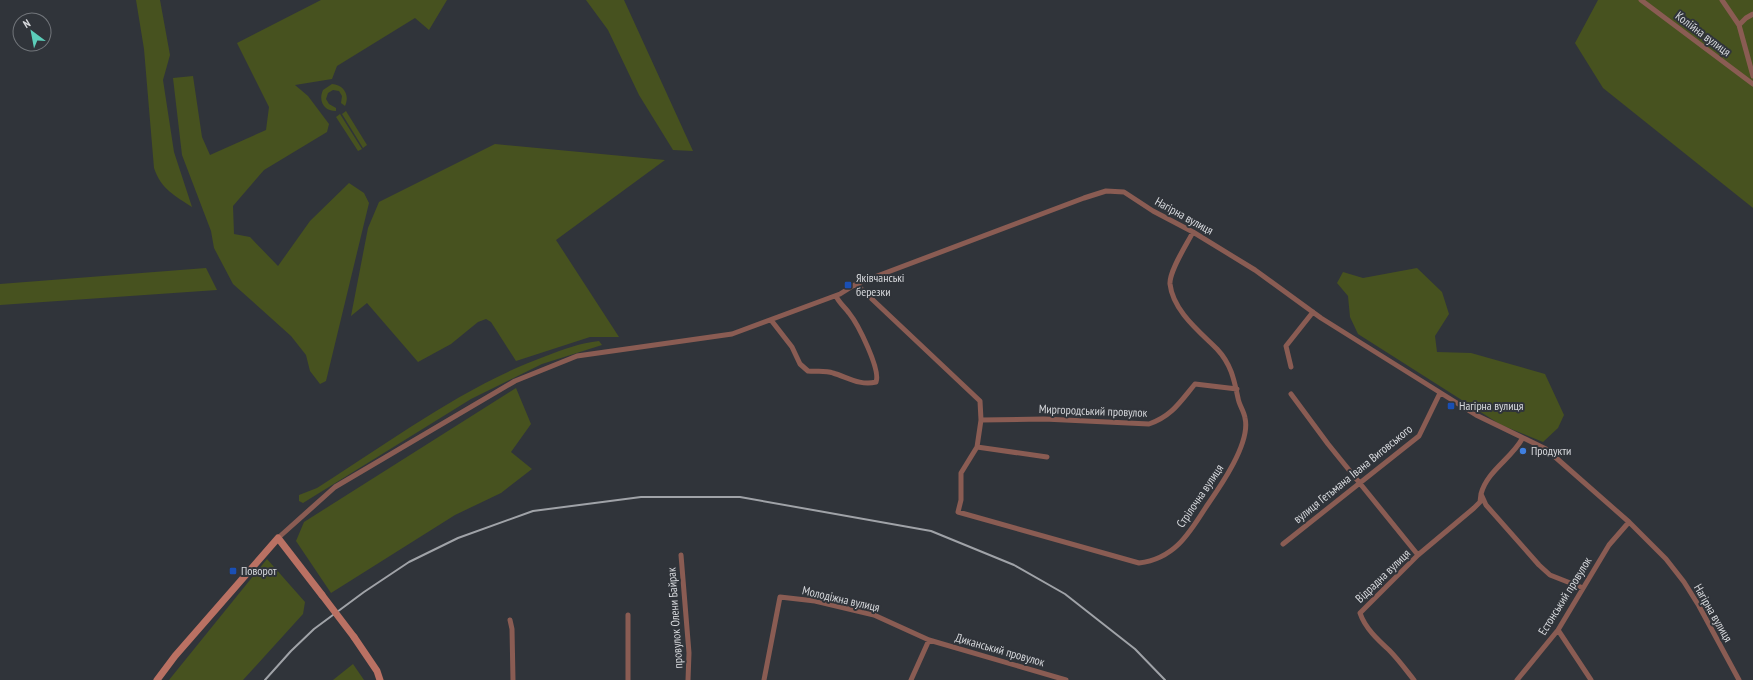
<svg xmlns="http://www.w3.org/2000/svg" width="1753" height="680" viewBox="0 0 1753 680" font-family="'PT Sans Narrow',sans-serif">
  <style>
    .green { fill: #47521f }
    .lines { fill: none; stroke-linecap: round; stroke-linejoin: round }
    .street { stroke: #8a5c53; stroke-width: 5 }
    .secondary { stroke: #ba7163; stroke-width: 7 }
    .rail { stroke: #a0a3a8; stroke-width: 2 }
    .secondary-bridge { stroke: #ba7163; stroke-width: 7 }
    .transit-dot { fill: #1a4fb4; stroke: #30343a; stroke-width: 1.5 }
    .shop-dot { fill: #3f7fe0; stroke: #30343a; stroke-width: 1.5 }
    .labels { text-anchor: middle; stroke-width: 4; stroke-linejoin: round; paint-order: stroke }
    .street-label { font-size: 12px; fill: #d6d8dc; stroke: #30343a }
    .poi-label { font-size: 12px; fill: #d6d8dc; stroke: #30343a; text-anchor: start }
  </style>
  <rect width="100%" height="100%" fill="#30343a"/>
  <path class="green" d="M136,0h24l10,55 -7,25 11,72 18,55c-17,-11 -31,-18 -38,-39l-10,-119z
    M321,0h126l-18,30 -14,-12 -78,48 -5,13 -37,6 13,11 21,28 -2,8 -63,38 -31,36 1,28 16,3 28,29 32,-45 39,-38 15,10 5,10 -43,178 -6,3 -10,-13 -4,-16 -15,-19 -58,-52 -19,-36 -3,-17 -29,-76 -9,-77 20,-2 9,61 8,18 56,-25 3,-23 -32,-64z
    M586,0h38l69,151 -20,-1 -34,-55 -31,-65z
    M1598,0h155v208l-150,-120 -28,-45z
    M332,84c12,1 18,11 13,22l-4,-3 1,-7 -3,-5 -6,-1 -5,3 -2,6 3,5 7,4v3c-12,0 -18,-10 -13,-21z
    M346,111l21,34 -4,3 -21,-34z
    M340,114l22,35 -4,2 -22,-34z
    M495,144l170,16 -109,80 63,97h-29l-74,24 -25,-39 -5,-3 -8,3 -27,22 -33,18 -51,-59 -16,13 17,-88 11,-26z
    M206,268l11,22 -217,15v-21z
    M1417,268l25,24 7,22 -14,22 2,16 34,1 74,21 19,41 -6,13 -15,14 -42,-17 -143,-91 -8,-17 -2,-21 -11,-13 6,-11 20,6z
    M599,341l3,4 -60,19 -71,35 -168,104 -4,-2v-6l18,-7c74,-47 147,-102 229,-132 18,-7 34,-13 53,-15z
    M516,388l15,36 -20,28 21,17 -31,24 -46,22 -124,78 -35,-52 8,-19z
    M267,559l38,43 -2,12 -60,66h-74z
    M353,664l11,16h-31z"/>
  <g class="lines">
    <path class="street" d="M1641,0l112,84
      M1722,0l17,25 14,51
      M1739,25l7,-7 7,-4
      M856,284l124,117 1,19 -4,27 -16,26v27l-3,12 181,51c35,-4 50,-29 67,-56 14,-20 45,-64 39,-89 -1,-7 -6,-13 -7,-20 -4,-19 -7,-34 -21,-49 -17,-17 -44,-38 -47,-65 -1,-13 17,-40 23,-52
      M771,320l21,27 8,17 8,7c8,1 17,-1 25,2 14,4 27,13 43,9 5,-12 -18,-58 -27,-69 -4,-6 -10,-10 -13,-17
      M1291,367l-5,-21 27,-34
      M1291,394l37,50 90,111
      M981,420l63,-1 105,5c23,-8 31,-22 46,-40l42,5
      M1522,439c-11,20 -35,32 -41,55l5,11 53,60 11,10 33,13
      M977,447l70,10
      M278,538l57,-51 180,-106 62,-25 155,-22 108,-40 16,-10 228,-86 22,-7 18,1 29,19 40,21 62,38 66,48 155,97 70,34 83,73 37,37 18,23 15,24 40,74
      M1283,544l136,-108 21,-43
      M681,555l8,98 -1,27
      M628,615v65
      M510,620l2,9 1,51
      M1558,630l33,50
      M764,680l16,-83 35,4 59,14 55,25 137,40
      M911,680l18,-40
      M1414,680c-8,-10 -16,-21 -25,-30 -11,-10 -24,-22 -29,-37l58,-58 56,-47 6,-6 1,-8
      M1517,680l41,-50 51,-85 20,-23"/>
    <path class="secondary" d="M354,637l23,34 3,9
      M157,680l18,-24 103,-118 44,57"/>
    <path class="rail" d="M265,680l26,-29 23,-22 50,-37 45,-30 49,-24 75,-27 108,-14h99l191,34 83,34 51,29 70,55 30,31"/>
    <path class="secondary-bridge" d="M322,595l32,42"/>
  </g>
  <g class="transit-dot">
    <rect x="844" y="281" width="8" height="8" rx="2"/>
    <rect x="1447" y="402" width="8" height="8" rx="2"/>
    <rect x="229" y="567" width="8" height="8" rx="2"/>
  </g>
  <circle class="shop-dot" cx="1523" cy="451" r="4"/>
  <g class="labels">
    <g class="street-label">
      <text transform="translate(1703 34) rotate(37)" y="4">Колійна вулиця</text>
      <text transform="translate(1184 216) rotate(29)" y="4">Нагірна вулиця</text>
      <text transform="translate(1093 411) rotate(2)" y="4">Миргородський провулок</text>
      <text transform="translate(1353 474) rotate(-39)" y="4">вулиця Гетьмана Івана Виговського</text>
      <text transform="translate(1200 496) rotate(-56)" y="4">Стрілочна вулиця</text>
      <text transform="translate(1383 576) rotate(-44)" y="4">Відрадна вулиця</text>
      <text transform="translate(1565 596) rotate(-58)" y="4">Естонський провулок</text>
      <text transform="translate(841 599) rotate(13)" y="4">Молодіжна вулиця</text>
      <text transform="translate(1713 613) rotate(60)" y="4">Нагірна вулиця</text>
      <text transform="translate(675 618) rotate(-94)" y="4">провулок Олени Байрак</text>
      <text transform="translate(1000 650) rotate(16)" y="4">Диканський провулок</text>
    </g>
    <g class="poi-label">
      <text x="856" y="282">Яківчанські<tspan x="856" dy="14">березки</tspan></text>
      <text x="1459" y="410">Нагірна вулиця</text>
      <text x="1531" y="455">Продукти</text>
      <text x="241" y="575">Поворот</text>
    </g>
  </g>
  <g transform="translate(32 32) rotate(328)"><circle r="19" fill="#30343a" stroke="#72767b"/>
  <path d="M0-3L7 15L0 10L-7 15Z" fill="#5cceba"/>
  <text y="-6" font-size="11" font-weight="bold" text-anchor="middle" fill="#d6d8dc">N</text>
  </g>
</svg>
